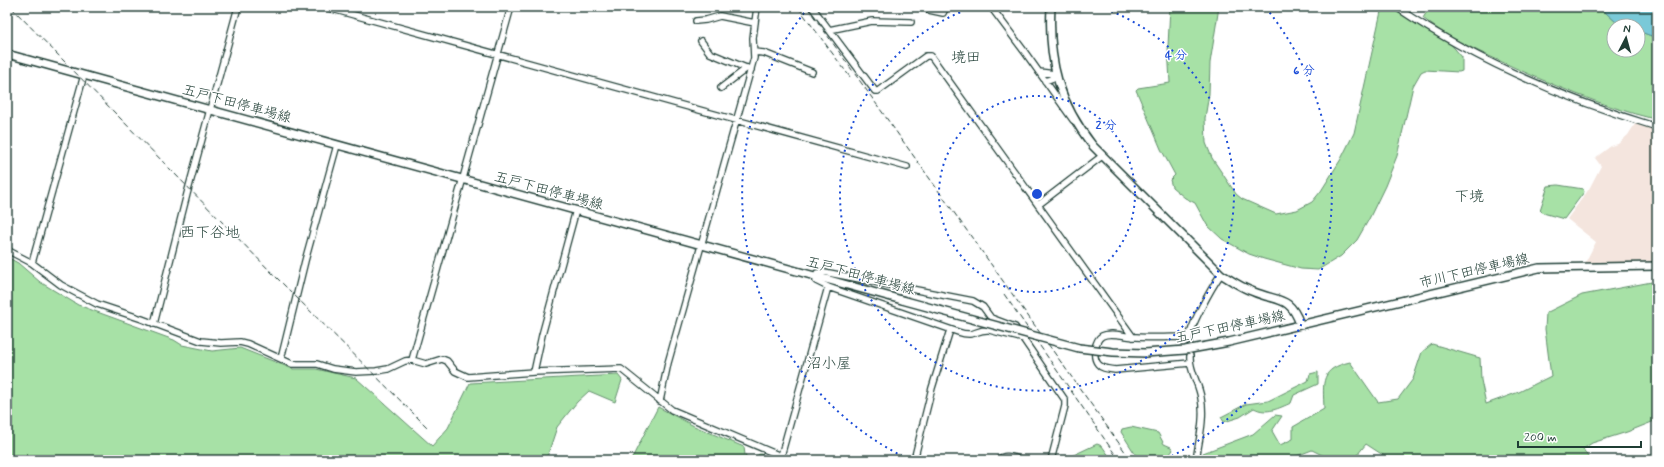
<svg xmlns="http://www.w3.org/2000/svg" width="1664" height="467" viewBox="0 0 1664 467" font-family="Mynerve,'Klee One',sans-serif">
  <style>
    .built { fill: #f4e5de }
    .green { fill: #a7e1a6; stroke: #638f6d }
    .water { fill: #7ac9d8; stroke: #569196 }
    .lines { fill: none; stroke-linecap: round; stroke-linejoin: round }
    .minor-casing { stroke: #1f3d34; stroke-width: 8 }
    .major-casing { stroke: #1f3d34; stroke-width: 10 }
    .minor { stroke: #fff; stroke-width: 5.5 }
    .major { stroke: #fff; stroke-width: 7 }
    .rail { stroke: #1f3d34; stroke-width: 1; stroke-dasharray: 6 3; stroke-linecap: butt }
    .major-bridge-casing { stroke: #1f3d34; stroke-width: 10; stroke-linecap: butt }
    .major-bridge { stroke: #fff; stroke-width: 7 }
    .ring { fill: none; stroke: #1d4ed8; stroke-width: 2; stroke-dasharray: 2 4 }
    .labels { text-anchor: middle; stroke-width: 3; stroke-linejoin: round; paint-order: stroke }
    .street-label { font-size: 14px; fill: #1f3d34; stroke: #fff }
    .neighbourhood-label { font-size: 15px; fill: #1f3d34; stroke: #fff }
    .centre { fill: #1d4ed8; stroke: #fff; stroke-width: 2 }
    .ring-label { font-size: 12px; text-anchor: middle; font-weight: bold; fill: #1d4ed8; stroke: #fff; stroke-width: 3; stroke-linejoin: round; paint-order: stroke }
  </style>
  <rect width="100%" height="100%" fill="#fff"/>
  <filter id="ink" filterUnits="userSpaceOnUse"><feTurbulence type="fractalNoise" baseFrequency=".025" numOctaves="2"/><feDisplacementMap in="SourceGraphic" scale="8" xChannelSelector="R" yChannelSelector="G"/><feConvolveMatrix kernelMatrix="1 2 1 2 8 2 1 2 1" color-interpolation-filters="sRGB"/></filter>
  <g filter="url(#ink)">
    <path class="built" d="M1635,124l22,6v131l-72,2 11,-21 -29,-23 22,-30 12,-23 -6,-8 16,-12 7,-2 10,-9z"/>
    <path class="green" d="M1170,7h49l-9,56 -1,31 -4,24 1,25 6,15 24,36 6,5 34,15 21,-4 15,-8 9,-11 20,-32 13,-26 28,-126h10l57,35 13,15v14l-3,1 -34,-2 -4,2 -8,14 -16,70 -12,30 -16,33 -12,21 -16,16 -23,14 -17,-1 -37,-10 -15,-5 -27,-15 -15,-14 -12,-22 -10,-5 -13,-11 -2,-7 5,-5 -14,-26 -25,-59 2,-2 32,-5 -2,-37z
      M1430,7h162l13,5 11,10 11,4h-13v24h24v-19l19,7v66l-3,15c-53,-13 -104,-35 -154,-58 -25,-11 -57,-26 -77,-43z
      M1558,185l25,4 1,3 -20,27 -21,-6 -3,-3 8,-24z
      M7,257l11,6 22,19 38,23 96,35 8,5 30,6 28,-3 53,21h23l40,9 76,68 16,-18 22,-45 148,-8 4,5 -7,22 -26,-11 -12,11 -20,25 -11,33h-539z
      M1657,281v139l-30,12 -35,11 -9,6 7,11h-192l-9,-1 -23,-15 -13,16h-21l-20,-10 -26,10h-85l2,-7 50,-19 22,-19 7,1 -10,15 8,14 13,-6v-12l31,-18c-1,-28 -4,-40 26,-47l28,40 20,-3 15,-20 9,-27 10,-8 48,14 1,22 5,24 33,-12 32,-16 -6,-47 1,-16 36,-18z
      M1318,372v12l-24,11 -3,8c-12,5 -24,12 -37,5l-14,9 -16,5 -3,-5 25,-13 22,-3 40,-20 2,-7z
      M658,407l36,19 50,21 1,8 5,4 10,-5 16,6h-145z
      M1131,427l27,6 6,11 7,3 2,3 -4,5v5h-30l-18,-28 1,-3z
      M1097,444l5,2 10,14h-49z"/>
    <path class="water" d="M1592,7h65v31l-19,-7v-5h-11l-11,-4 -11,-10z"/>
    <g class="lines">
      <g class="minor-casing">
        <path id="minor" d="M325,7l582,160
          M812,7l63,84h3l48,-35h5l202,281
          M991,7l33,44 49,69
          M1396,7c80,54 168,92 261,120
          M929,10l14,3 3,-6
          M696,21l10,-1 14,-4 35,7
          M829,30l43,-9 39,1
          M701,41l9,12 41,17
          M754,52l10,1 48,19
          M1039,72l16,2
          M1045,81l11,-4
          M721,88l26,-20
          M1038,205l64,-49
          M7,250l25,13 29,22 36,19 45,15 59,22 20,2 19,-1 8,2 44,20h25l16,5 23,3 20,-1 12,-2 17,-8 7,-1 14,4 16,-5 5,2 8,10 13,6 66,-5 87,-3 51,41 118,50
          M32,263l52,-188
          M154,324l33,-130 51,-187
          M1189,337c-20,0 -41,2 -62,-1 -7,-1 -18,-4 -25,0 -7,4 -10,21 -4,28 4,5 11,5 17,6l75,-7
          M1024,339l-35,-9c-14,-1 -13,8 -31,2l-130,-45 -12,-6 1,-8 7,-1 149,29 10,6 8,11 24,9 50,73v6l-14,54
          M1189,341c0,-14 23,-54 32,-67
          M1190,356c-1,15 9,27 11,42 4,20 -2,42 -5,62
          M281,359l24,-98 32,-116
          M412,360l99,-353
          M534,372l8,-37 34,-125
          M660,401l8,-38 86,-305 -1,-20 4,-31
          M781,456l47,-169
          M914,460l18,-72 18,-58
          M998,460c7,-7 16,-2 25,0"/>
      </g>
      <g class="major-casing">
        <path id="major" d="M1051,7c-3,55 8,96 42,139l128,128c11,7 21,14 33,18 25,10 36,4 46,32
          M7,54l895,246
          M1145,353l40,-3 44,-8 310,-74 118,-2"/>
      </g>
      <use href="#minor" class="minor"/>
      <use href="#major" class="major"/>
      <path class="rail" d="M11,7l267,272 150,149
        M798,7l52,70
        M807,7l324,453
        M1004,294l115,166"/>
      <g class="major-bridge-casing">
        <path id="major-bridge" d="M902,300l177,48 34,4 32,1"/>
      </g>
      <use href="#major-bridge" class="major-bridge"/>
    </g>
  </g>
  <g class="ring">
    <circle cx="1037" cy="194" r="98"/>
    <path d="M1100 7A197 197 0 1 1 974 7"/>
    <path d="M908 459A295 295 0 0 1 808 8M1266 8A295 295 0 0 1 1166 459"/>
  </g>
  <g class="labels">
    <g class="street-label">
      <text transform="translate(237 103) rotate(15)" y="5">五戸下田停車場線</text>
      <text transform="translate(549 190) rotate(15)" y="5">五戸下田停車場線</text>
      <text transform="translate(1474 270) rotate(-13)" y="5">市川下田停車場線</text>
      <text transform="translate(861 275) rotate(15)" y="5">五戸下田停車場線</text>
      <text transform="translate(1230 326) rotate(-12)" y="5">五戸下田停車場線</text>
    </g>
    <g class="neighbourhood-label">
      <text x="966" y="62">境田</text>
      <text x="1469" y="201">下境</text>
      <text x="210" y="237">西下谷地</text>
      <text x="829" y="368">沼小屋</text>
    </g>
  </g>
  <circle cx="1037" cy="194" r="6" class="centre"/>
  <g class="ring-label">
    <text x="1176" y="59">4 分</text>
    <text x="1304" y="74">6 分</text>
    <text x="1106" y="129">2 分</text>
  </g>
  <rect width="1664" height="467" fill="none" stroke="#fff" stroke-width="24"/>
  <rect x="12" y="12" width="1640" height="443" fill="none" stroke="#1f3d34" stroke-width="1.5" filter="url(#ink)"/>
  <g transform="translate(1626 38) rotate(6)"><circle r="19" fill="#ffffff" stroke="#a5b1ae"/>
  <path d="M0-3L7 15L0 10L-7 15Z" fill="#1f3d34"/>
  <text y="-6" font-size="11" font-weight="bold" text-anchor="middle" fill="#1f3d34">N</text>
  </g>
  <path d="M1518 441v6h123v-6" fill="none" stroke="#1f3d34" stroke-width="2"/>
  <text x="1524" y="441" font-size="12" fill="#1f3d34" stroke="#ffffff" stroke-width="3" paint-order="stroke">200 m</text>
</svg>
